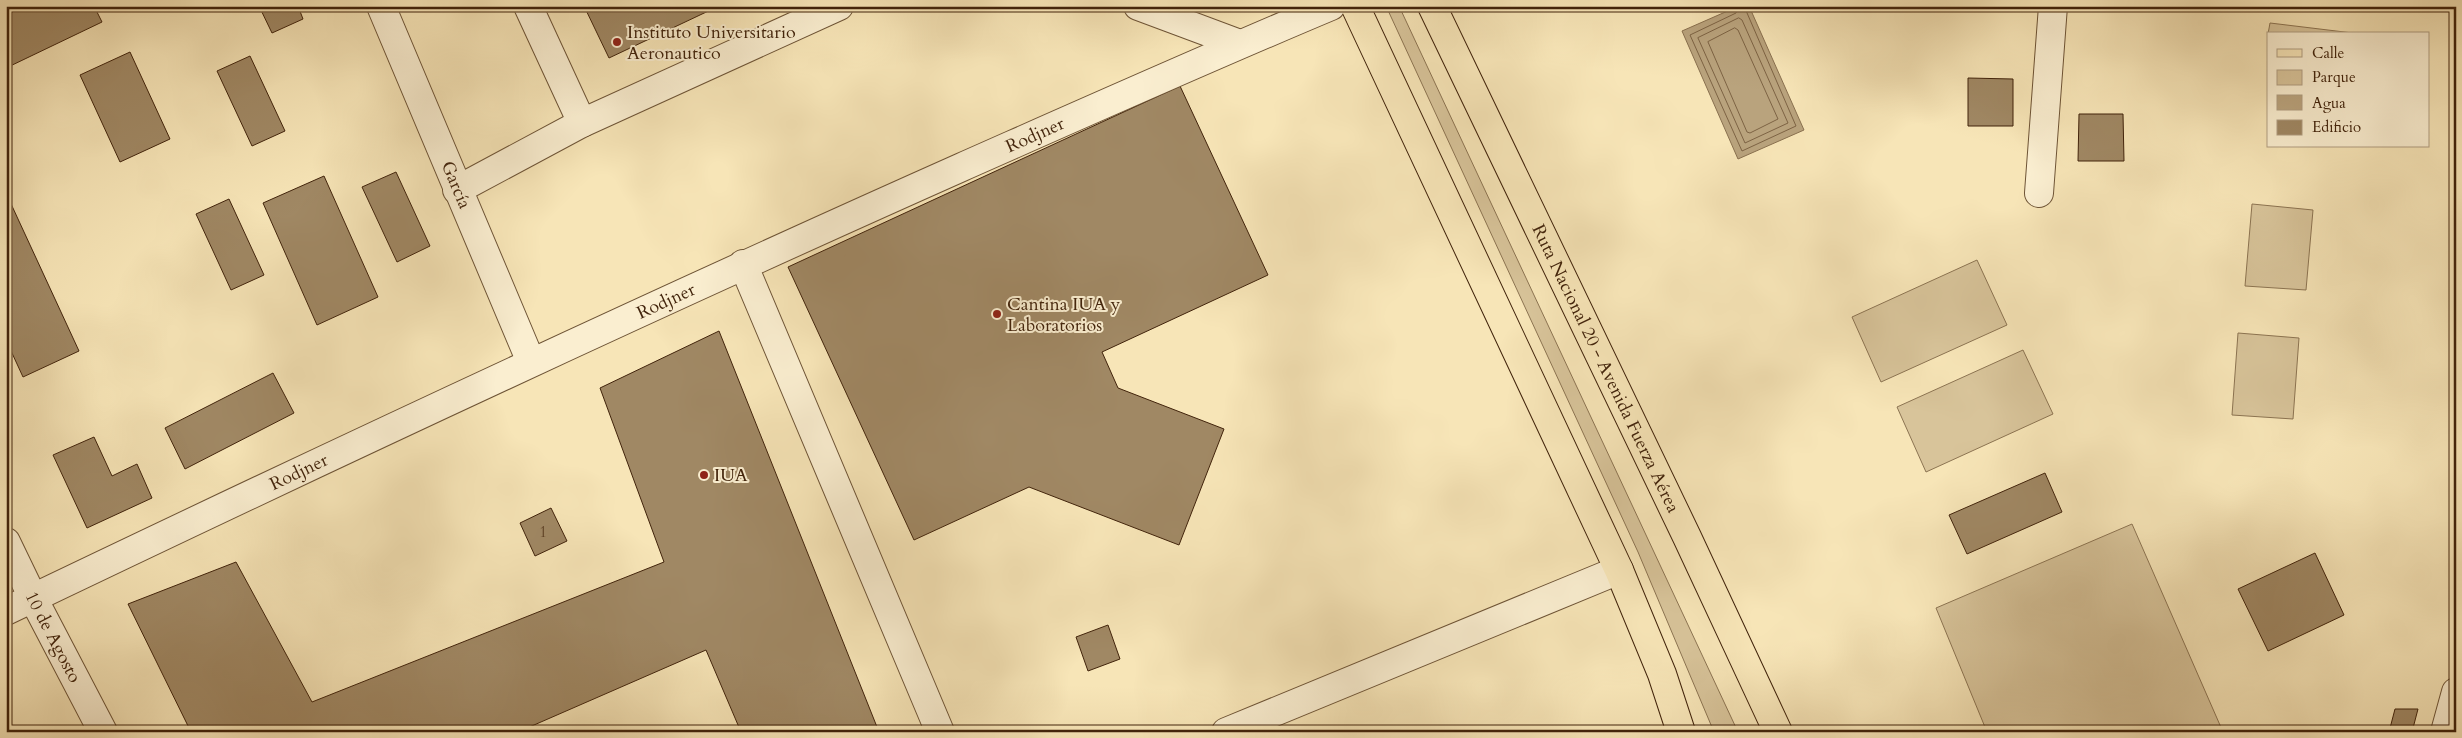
<svg xmlns="http://www.w3.org/2000/svg" width="2462" height="738" viewBox="0 0 2462 738" font-family="Cardo,serif">
  <style>
    .green { fill: #d8c49a; stroke: #8c7452 }
    .water { fill: #b9a37d; stroke: #89704f }
    .lines { fill: none; stroke-linecap: round; stroke-linejoin: round }
    .shore { stroke: #7d6344; stroke-width: 1 }
    .building { fill: #a08864; stroke: #41230b }
    .minor-casing { stroke: #6e5436; stroke-width: 30 }
    .major-casing { stroke: #41230b; stroke-width: 30 }
    .minor { stroke: #faeed0; stroke-width: 28 }
    .major { stroke: #f7e5b7; stroke-width: 28 }
    .poi-dot { fill: #8f2418; stroke: #faeed0; stroke-width: 2 }
    .labels { text-anchor: middle; stroke-width: 4; stroke-linejoin: round; paint-order: stroke }
    .number-label { font-size: 15px; fill: #593c21 }
    .poi-label { font-size: 18px; fill: #41230b; stroke: #faeed0; text-anchor: start }
    .street-label { font-size: 18px; fill: #41230b; stroke: #faeed0 }
  </style>
  <rect width="100%" height="100%" fill="#f7e5b7"/>
  <filter id="stains"><feTurbulence type="fractalNoise" baseFrequency=".004" numOctaves="4"/><feColorMatrix values="0 0 0 0 .2 0 0 0 0 .09 0 0 0 0 .02 0 0 0 .5 -.17"/></filter>
  <radialGradient id="worn" r=".72"><stop offset=".6" stop-color="#630" stop-opacity="0"/><stop offset="1" stop-color="#630" stop-opacity=".3"/></radialGradient>
  <path class="green" d="M1386,6h13l339,726h-24l-76,-180z
    M2270,23l91,11h-93z
    M2252,204l61,6 -7,80 -61,-4z
    M1977,260l30,65 -126,57 -29,-65z
    M2238,333l61,5 -6,81 -61,-4z
    M2023,350l30,64 -127,58 -29,-65z
    M2132,524l91,208h-236l-51,-124z"/>
  <path class="water" d="M1739,6h10l55,124 -66,29 -56,-128z"/>
  <g class="lines">
    <path class="shore" d="M1739,6l-3,7 -46,22 52,116 54,-25 -52,-120
      M1739,18l3,2 46,103 -43,20 -47,-105z
      M1735,28l3,2 40,89 -28,14 -3,-1 -39,-90z"/>
  </g>
  <path class="building" d="M6,6h88l8,16 -96,46z
    M259,6h39l5,13 -31,14z
    M584,6h135l-110,52z
    M130,52l40,87 -50,23 -40,-87z
    M250,56l35,75 -33,15 -35,-75z
    M1968,78l45,1v47h-45z
    M1180,86l88,189 -166,77 16,36 106,41 -45,116 -150,-58 -115,53 -126,-273z
    M2079,114h44l1,47h-46z
    M396,172l34,74 -33,16 -35,-75z
    M324,176l54,121 -61,28 -54,-122z
    M6,193l73,158 -56,26 -17,-37z
    M229,199l35,76 -33,15 -35,-76z
    M719,331l160,401h-138l-35,-82 -188,82h-327l-63,-128 108,-42 76,140 352,-140 -64,-174z
    M273,373l21,40 -109,56 -20,-41z
    M94,437l18,39 25,-12 15,34 -65,30 -34,-73z
    M2045,473l17,39 -95,42 -18,-39z
    M551,508l16,33 -32,15 -15,-33z
    M2315,553l29,62 -76,36 -30,-62z
    M1108,625l12,34 -32,12 -12,-34z
    M2395,709h23l-6,23h-23z"/>
  <g class="lines">
    <g class="minor-casing">
      <g id="minor">
        <path id="s1" d="M381,6l150,356"/>
        <path d="M528,6l54,117"/>
        <path d="M1138,6l102,38"/>
        <path d="M457,190l125,-67 257,-117"/>
        <path d="M2039,193l14,-187"/>
        <path d="M743,264l197,468"/>
        <path id="s2" d="M6,542l27,56 70,134"/>
        <path id="s3" d="M6,611c317,-152 635,-301 956,-444 122,-54 245,-109 369,-161"/>
        <path d="M1226,732l393,-162"/>
        <path d="M2445,732l11,-40"/>
      </g>
    </g>
    <g class="major-casing">
      <g id="major">
        <path d="M1355,6l264,564 43,104 19,58"/>
        <path id="s4" d="M1432,6l255,531 91,195"/>
      </g>
    </g>
    <use href="#minor" class="minor"/>
    <use href="#major" class="major"/>
  </g>
  <g class="poi-dot">
    <circle cx="617" cy="42" r="5"/>
    <circle cx="997" cy="314" r="5"/>
    <circle cx="704" cy="475" r="5"/>
  </g>
  <g class="labels">
    <g class="number-label">
      <text x="543" y="537">1</text>
    </g>
    <g class="poi-label">
      <text x="627" y="38">Instituto Universitario<tspan x="627" dy="21">Aeronautico</tspan></text>
      <text x="1007" y="310">Cantina IUA y<tspan x="1007" dy="21">Laboratorios</tspan></text>
      <text x="714" y="481">IUA</text>
    </g>
    <g class="street-label">
      <text dy="6" stroke="none"><textPath href="#s3" startOffset="1134">Rodjner</textPath></text>
      <text dy="6" stroke="none"><textPath href="#s1" startOffset="194">García</textPath></text>
      <text dy="6" stroke="none"><textPath href="#s3" startOffset="729">Rodjner</textPath></text>
      <text dy="6" stroke="none"><textPath href="#s4" startOffset="402">Ruta Nacional 20 - Avenida Fuerza Aérea</textPath></text>
      <text dy="6" stroke="none"><textPath href="#s3" startOffset="324">Rodjner</textPath></text>
      <text dy="6" stroke="none"><textPath href="#s2" startOffset="106">10 de Agosto</textPath></text>
    </g>
  </g>
  <rect width="2462" height="738" fill="none" stroke="#f7e5b7" stroke-width="25"/>
  <rect x="8" y="8" width="2447" height="723" fill="none" stroke="#41230b" stroke-width="2.5"/>
  <rect x="12" y="12" width="2437" height="713" fill="none" stroke="#41230b"/>
  <rect x="2267" y="32" width="162" height="115" fill="#faeed0" stroke="#b09d81"/>
  <rect x="2277" y="49" width="25" height="8" fill="#f7e5b7" stroke="#b09d81"/>
  <text x="2312" y="58" font-size="15" fill="#41230b">Calle</text>
  <rect x="2277" y="70" width="25" height="15" fill="#d8c49a" stroke="#b09d81"/>
  <text x="2312" y="82" font-size="15" fill="#41230b">Parque</text>
  <rect x="2277" y="95" width="25" height="15" fill="#b9a37d" stroke="#b09d81"/>
  <text x="2312" y="108" font-size="15" fill="#41230b">Agua</text>
  <rect x="2277" y="120" width="25" height="15" fill="#a08864" stroke="#b09d81"/>
  <text x="2312" y="132" font-size="15" fill="#41230b">Edificio</text>
  <rect width="100%" height="100%" filter="url(#stains)"/>
  <rect width="100%" height="100%" fill="url(#worn)"/>
</svg>
